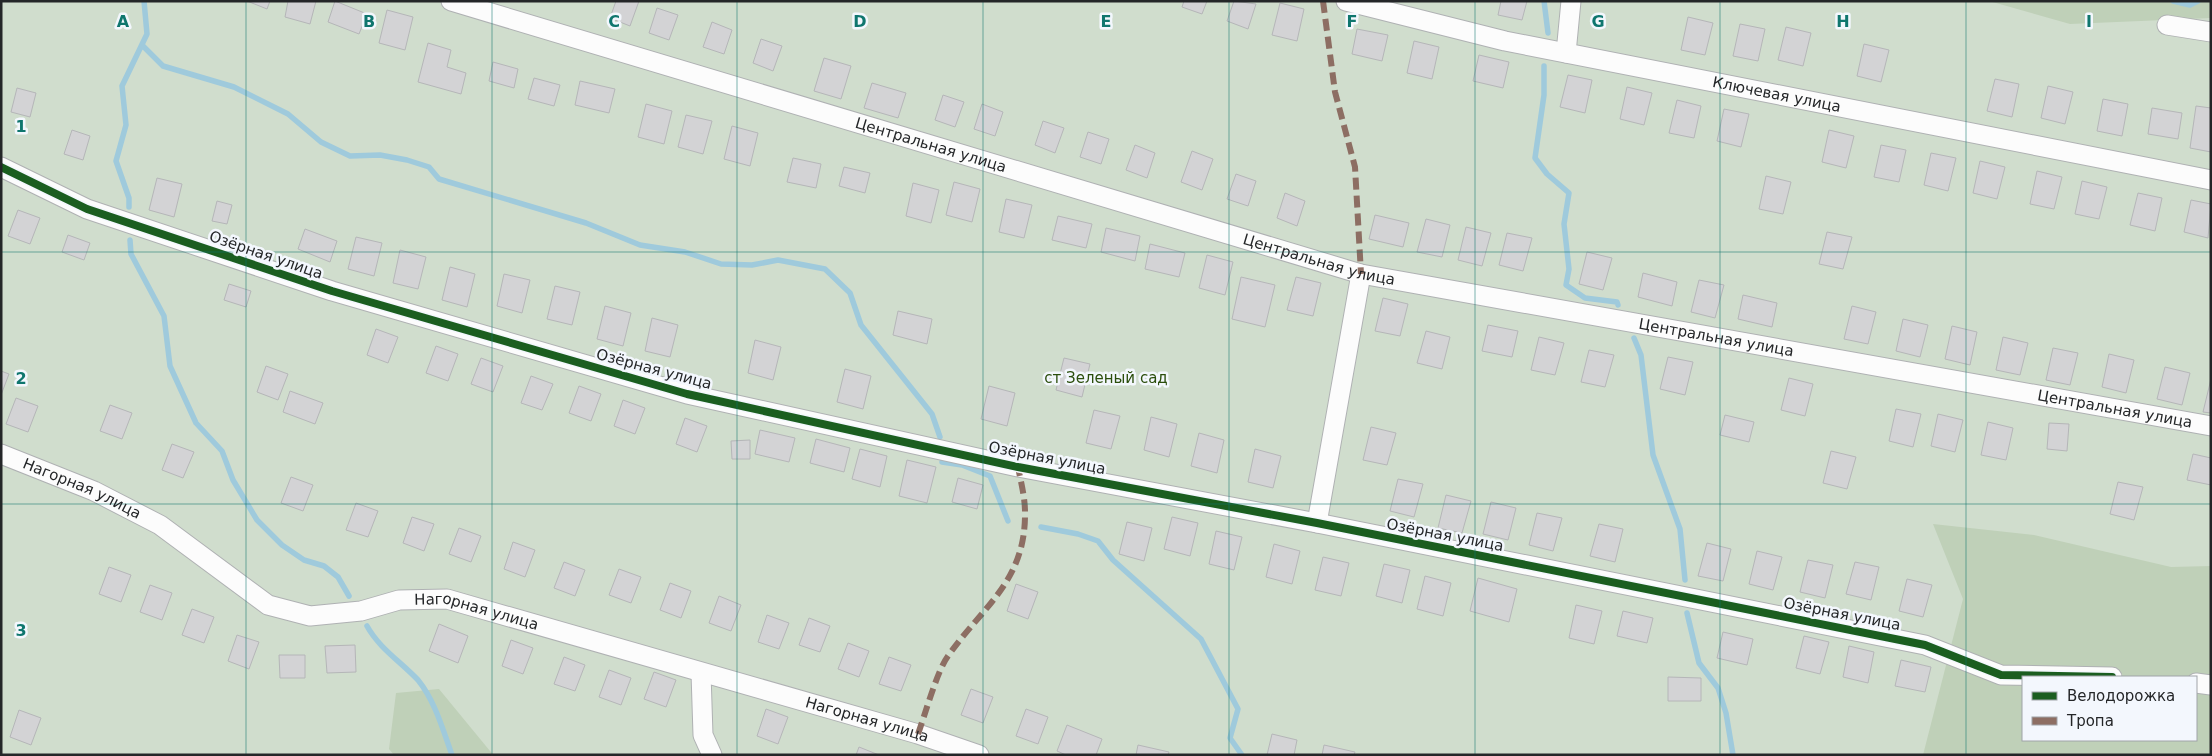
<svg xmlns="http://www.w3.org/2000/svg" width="2212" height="756" viewBox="0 0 2212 756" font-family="'DejaVu Sans',sans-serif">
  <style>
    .green { fill: #d0ddcd; fill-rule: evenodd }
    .forest { fill: #bfd0b8; fill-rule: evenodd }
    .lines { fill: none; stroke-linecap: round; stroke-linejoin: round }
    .stream { stroke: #9fcadc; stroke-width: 5.5 }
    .building { fill: #d3d3d5; stroke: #b5b6b8 }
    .minor-casing { stroke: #afb1b3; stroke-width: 21 }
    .minor { stroke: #fcfcfc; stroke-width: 19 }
    .quiet { stroke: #8d6e63; stroke-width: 6; stroke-dasharray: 12 6; stroke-linecap: butt }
    .cycleway-casing { stroke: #f3f7fd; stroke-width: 11 }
    .cycleway { stroke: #1b5e20; stroke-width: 8 }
    .grid { fill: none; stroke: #0f766e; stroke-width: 1; stroke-opacity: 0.55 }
    .labels { text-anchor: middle; stroke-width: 5; stroke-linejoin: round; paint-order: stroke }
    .street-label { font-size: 15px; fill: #242628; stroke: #f3f7fd }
    .park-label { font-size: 15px; fill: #2b4e0c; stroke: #f3f7fd }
    .grid-label { font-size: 16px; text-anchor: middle; font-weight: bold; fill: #0f766e; stroke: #f3f7fd; stroke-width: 5; stroke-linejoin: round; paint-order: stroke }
  </style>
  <rect width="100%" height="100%" fill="#e8ebee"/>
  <path class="green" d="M1,1h2210v754h-2210zM2023,677h173v63h-173z"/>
  <path class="forest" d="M1989,1h222v17l-141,6z
    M1933,524l101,11 137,32 40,-1v189h-288l40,-156zM2023,677h173v63h-173z
    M439,689l51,62 4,4h-100l-5,-6 7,-56z"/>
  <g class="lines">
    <path class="stream" d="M1544,1l4,32
      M2173,1l17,4 8,-4
      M142,45l21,21 71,21 54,27 33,28 29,14 30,-1 27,5 22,7 10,12 147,44 54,22 45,7 36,12 31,1 26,-5 47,9 25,24 11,32 71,89 8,23
      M1544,66v29l-9,63 12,16 22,19 -5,31 5,45 -3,16 19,13 32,4 1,3
      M129,207v-9l-13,-37 10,-36 -4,-39 25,-52 -3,-33
      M130,240l1,14 33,62 6,50 26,57 26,28 11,29 24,40 25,25 22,15 20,6 14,11 11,19
      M1634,338l7,17 12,100 27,74 5,51
      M942,462l20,3 28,11 18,45
      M1041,527l37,7 20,7 15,19 88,79 37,70 -8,29 12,17
      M1687,613l12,50 19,25 8,25 7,42
      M367,626c12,22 34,36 51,54 17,21 25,50 34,75"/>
  </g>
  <path class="building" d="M247,1h23l-3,8z
    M288,1h28l-6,23 -25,-7z
    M335,1l32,13 -8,20 -31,-12z
    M616,1h23l-9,25 -20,-8z
    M1184,1h23l-5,13 -20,-7z
    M1234,1l22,3 -8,25 -21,-8z
    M1501,1h26l-5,19 -24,-5z
    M1280,3l24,6 -7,32 -25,-6z
    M657,8l21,7 -9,25 -20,-7z
    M387,10l26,7 -8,33 -26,-7z
    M1688,17l25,6 -8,32 -24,-5z
    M712,22l20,8 -8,24 -21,-7z
    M1740,24l25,5 -7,32 -25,-5z
    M1786,27l25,6 -8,33 -25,-6z
    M1357,29l31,6 -6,26 -30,-7z
    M761,39l21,7 -9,25 -20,-8z
    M1414,41l25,6 -7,32 -25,-6z
    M428,43l23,7 -4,17 19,6 -5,21 -43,-12z
    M1864,44l25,6 -8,32 -24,-6z
    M1479,55l30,7 -6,26 -30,-7z
    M824,58l27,8 -10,33 -27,-8z
    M493,62l25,7 -4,19 -25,-7z
    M1568,75l24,5 -7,33 -25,-6z
    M534,78l26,7 -6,21 -26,-7z
    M1995,79l24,5 -7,33 -25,-6z
    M580,81l35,8 -6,24 -34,-8z
    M872,83l34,10 -8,25 -34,-10z
    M2048,86l25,6 -8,32 -24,-6z
    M1627,87l25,6 -8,32 -24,-6z
    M17,88l19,5 -6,24 -19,-5z
    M943,95l21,7 -9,25 -20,-7z
    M2103,99l25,5 -6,32 -25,-5z
    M1677,100l24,6 -7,32 -25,-5z
    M646,104l26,7 -8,33 -26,-7z
    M982,104l21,8 -8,24 -21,-7z
    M2196,106l15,2v44l-21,-4z
    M2152,108l30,5 -4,26 -30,-5z
    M1724,109l25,5 -8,33 -24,-6z
    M686,115l26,6 -9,33 -25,-7z
    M1043,121l21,7 -9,25 -20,-8z
    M732,126l26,7 -8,33 -26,-7z
    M72,130l18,6 -7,24 -19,-6z
    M1829,130l25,6 -8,32 -24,-6z
    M1088,132l21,7 -8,25 -21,-7z
    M1135,145l20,8 -8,25 -21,-8z
    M1881,145l25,5 -7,32 -25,-5z
    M1192,151l21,8 -11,31 -21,-8z
    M1931,153l25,5 -8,33 -24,-6z
    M793,158l28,6 -5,24 -29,-6z
    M1980,161l25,6 -8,32 -24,-6z
    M844,167l26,6 -5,20 -26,-7z
    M2037,171l25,6 -8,32 -24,-5z
    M1236,174l20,7 -8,25 -21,-7z
    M1766,176l25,6 -8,32 -24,-5z
    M157,178l25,6 -8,33 -25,-7z
    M2082,181l25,6 -8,32 -24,-5z
    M954,182l26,7 -8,33 -26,-7z
    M913,183l26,7 -8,33 -25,-7z
    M1285,193l20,8 -8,25 -20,-8z
    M2138,193l24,5 -7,33 -25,-6z
    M1006,199l26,6 -8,33 -25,-6z
    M2191,200l20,4 -3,34 -24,-6z
    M217,201l15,4 -5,19 -15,-3z
    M18,210l22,8 -10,26 -22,-8z
    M1375,215l34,8 -6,24 -34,-8z
    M1058,216l34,8 -6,24 -34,-8z
    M1426,219l24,6 -8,32 -25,-5z
    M1466,227l25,6 -9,33 -24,-6z
    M1106,228l34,8 -5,25 -34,-9z
    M305,229l32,12 -7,21 -32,-13z
    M1827,232l25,5 -9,32 -24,-5z
    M1507,233l25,5 -9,33 -24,-6z
    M68,235l22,8 -6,17 -22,-8z
    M356,237l26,6 -8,33 -26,-7z
    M1150,244l35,9 -6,24 -34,-8z
    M400,250l26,7 -8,32 -25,-6z
    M1587,252l25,6 -9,32 -24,-6z
    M1207,255l26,7 -8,33 -26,-7z
    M450,267l25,7 -8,33 -25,-7z
    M1643,273l34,9 -5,24 -34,-9z
    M504,274l26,6 -8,33 -25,-7z
    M1241,277l34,8 -10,42 -33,-8z
    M1296,277l25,6 -8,33 -26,-6z
    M1699,280l25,5 -9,33 -24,-6z
    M229,284l22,7 -5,16 -22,-7z
    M555,286l25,6 -8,33 -25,-6z
    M1743,295l34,8 -5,24 -34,-8z
    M1383,298l25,6 -8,32 -25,-5z
    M605,306l26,7 -8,33 -26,-7z
    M1852,306l24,6 -8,32 -24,-5z
    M898,311l34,8 -5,25 -34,-9z
    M652,318l26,7 -8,32 -25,-6z
    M1903,319l25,6 -8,32 -24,-6z
    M1488,325l30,6 -6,26 -30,-6z
    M1952,326l25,6 -7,33 -25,-6z
    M376,329l22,8 -10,26 -21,-8z
    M1426,331l24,6 -8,32 -25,-6z
    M1539,337l25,6 -9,32 -24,-5z
    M2003,337l25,6 -8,32 -24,-5z
    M755,340l26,7 -8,33 -25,-7z
    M436,346l22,8 -10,27 -22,-8z
    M2053,348l25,5 -8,32 -24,-5z
    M1589,350l25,5 -9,32 -24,-5z
    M2109,354l25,6 -8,33 -24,-6z
    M1668,357l25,5 -8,33 -25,-6z
    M481,358l22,8 -10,26 -22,-8z
    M1064,358l26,6 -8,33 -26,-7z
    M266,366l22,8 -10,26 -21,-8z
    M2165,367l25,6 -8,32 -25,-6z
    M845,369l26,7 -8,33 -26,-7z
    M1,371l8,3 -8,21z
    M531,376l22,8 -11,26 -21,-7z
    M1789,378l24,6 -8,32 -24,-6z
    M2211,379v34l-8,-1z
    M579,386l22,8 -10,27 -22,-8z
    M989,386l26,7 -8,33 -26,-7z
    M290,391l33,12 -8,21 -32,-12z
    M16,398l22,8 -10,26 -22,-8z
    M623,400l22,8 -10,26 -21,-8z
    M110,405l22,8 -10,26 -22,-8z
    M1896,409l25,5 -8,33 -24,-6z
    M1094,410l26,6 -9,33 -25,-6z
    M1938,414l25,6 -8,32 -24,-6z
    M1725,415l29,7 -5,20 -29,-7z
    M1151,417l26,7 -8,33 -25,-7z
    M685,418l22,8 -10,26 -21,-8z
    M1988,422l25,6 -7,32 -25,-5z
    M2049,423l20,1 -2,27 -20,-2z
    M1371,427l25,6 -9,32 -24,-5z
    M760,430l35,8 -6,24 -34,-8z
    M1199,433l25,7 -7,33 -26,-7z
    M816,439l34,9 -6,24 -34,-9z
    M750,440v19h-18l-1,-18z
    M172,444l22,8 -11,26 -21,-8z
    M860,449l27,7 -7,31 -28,-8z
    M1255,449l26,7 -8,32 -25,-6z
    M1831,451l25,6 -9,32 -24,-6z
    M2193,454l18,4v27l-24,-5z
    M907,460l29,7 -9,36 -28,-7z
    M291,477l22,8 -10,26 -22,-8z
    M958,478l25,7 -6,24 -25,-7z
    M1398,479l25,5 -9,33 -24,-6z
    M2118,482l25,5 -9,33 -24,-6z
    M1446,495l25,6 -9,32 -24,-5z
    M1491,502l25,6 -8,32 -25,-6z
    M356,503l22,8 -10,26 -22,-7z
    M1537,513l25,5 -9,33 -24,-6z
    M412,517l22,7 -10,27 -21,-8z
    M1172,517l26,6 -8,33 -26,-7z
    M1127,522l25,6 -8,33 -25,-7z
    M1599,524l24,5 -8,33 -25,-6z
    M459,528l22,8 -10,26 -22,-8z
    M1216,531l26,6 -8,33 -25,-6z
    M513,542l22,8 -10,27 -21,-8z
    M1707,543l24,6 -8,32 -25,-5z
    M1274,544l26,7 -8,33 -26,-7z
    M1757,551l25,6 -9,33 -24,-6z
    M1323,557l26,6 -8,33 -26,-6z
    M1808,560l25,5 -8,33 -25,-6z
    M564,562l21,8 -10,26 -21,-8z
    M1855,562l24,5 -8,33 -25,-6z
    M1384,564l26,6 -8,33 -26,-7z
    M109,567l22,8 -10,27 -22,-8z
    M619,569l22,8 -10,26 -22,-8z
    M1425,576l26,7 -8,33 -26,-7z
    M1478,578l39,11 -8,33 -39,-11z
    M1907,579l25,6 -9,32 -24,-6z
    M670,583l21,8 -10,27 -21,-8z
    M1016,584l22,8 -10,27 -21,-8z
    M150,585l22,8 -10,27 -22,-8z
    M719,596l22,9 -10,26 -22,-8z
    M1576,605l26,6 -8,33 -25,-6z
    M192,609l22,8 -10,26 -22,-8z
    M1623,611l30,7 -6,25 -30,-7z
    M767,615l22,8 -10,26 -21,-7z
    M809,618l21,8 -10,26 -21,-7z
    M439,624l29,12 -10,27 -29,-12z
    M1723,632l30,7 -6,26 -30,-7z
    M237,635l22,7 -10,27 -21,-8z
    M1804,636l25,6 -9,32 -24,-6z
    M511,640l22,8 -10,26 -21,-8z
    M848,643l21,8 -10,26 -21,-8z
    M355,645l1,27 -29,1 -2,-27z
    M1849,646l25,6 -6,31 -25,-6z
    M279,655h26v23h-25z
    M564,657l21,8 -10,26 -21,-7z
    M889,657l22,8 -10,26 -22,-7z
    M1901,660l30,7 -6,25 -30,-6z
    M609,670l22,8 -10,27 -22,-8z
    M654,672l22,8 -10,27 -22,-8z
    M1668,677l33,1v23h-33z
    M971,689l22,8 -10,26 -22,-8z
    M766,709l22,8 -10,27 -21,-8z
    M1026,709l22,8 -10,27 -22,-8z
    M19,710l22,8 -10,27 -21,-8z
    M1067,725l35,14 -6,16h-30l-9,-4z
    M1272,734l25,6 -3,15h-27z
    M1138,745l31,7 -1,3h-32z
    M1324,745l31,7 -1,3h-32z
    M859,747l20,8h-23z"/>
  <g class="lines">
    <g class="minor-casing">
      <g id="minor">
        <path id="s1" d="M451,1l910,273 850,152"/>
        <path id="s2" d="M1346,1l159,40 706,139"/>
        <path d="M2167,25l44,7"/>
        <path d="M1566,53l5,-52"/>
        <path d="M1,167l86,42 245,82 355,103 331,73 299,56 608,122 76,30 111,2"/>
        <path id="s3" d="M1,454l93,37 66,34 108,80 42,11 51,-5 38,-11 48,-1 471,135 61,21"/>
        <path d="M1317,523l44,-249"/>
        <path d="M701,673l2,62 9,20"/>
        <path d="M2196,683l15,2"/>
      </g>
    </g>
    <use href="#minor" class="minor"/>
    <path class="quiet" d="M1323,1l12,91 20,75 6,107
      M918,734c7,-19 19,-63 30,-78 35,-50 78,-75 77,-144 0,-14 -4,-30 -7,-45"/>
    <g class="cycleway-casing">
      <path id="cycleway" d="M1,167l86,42 245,82 355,103 331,73 299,56 608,122 76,30 111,2"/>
    </g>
    <use href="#cycleway" class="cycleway"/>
  </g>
  <path class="grid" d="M246,1v754M492,1v754M737,1v754M983,1v754M1229,1v754M1475,1v754M1720,1v754M1966,1v754M1,252h2210M1,504h2210"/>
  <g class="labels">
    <g class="street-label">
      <text dy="5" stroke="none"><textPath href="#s2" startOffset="441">Ключевая улица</textPath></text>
      <text dy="5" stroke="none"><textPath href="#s1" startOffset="501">Центральная улица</textPath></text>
      <text transform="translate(266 255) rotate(19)" y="5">Озёрная улица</text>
      <text dy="5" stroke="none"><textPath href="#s1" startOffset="906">Центральная улица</textPath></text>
      <text dy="5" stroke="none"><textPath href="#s1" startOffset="1311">Центральная улица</textPath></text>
      <text transform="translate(654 369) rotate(15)" y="5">Озёрная улица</text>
      <text dy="5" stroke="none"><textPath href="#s1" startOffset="1716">Центральная улица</textPath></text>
      <text transform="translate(1047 458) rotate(11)" y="5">Озёрная улица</text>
      <text dy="5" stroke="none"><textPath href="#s3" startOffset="88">Нагорная улица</textPath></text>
      <text transform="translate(1445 535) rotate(11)" y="5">Озёрная улица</text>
      <text dy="5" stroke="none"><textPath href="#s3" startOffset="522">Нагорная улица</textPath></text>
      <text transform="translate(1842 614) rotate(11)" y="5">Озёрная улица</text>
      <text dy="5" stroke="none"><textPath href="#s3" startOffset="928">Нагорная улица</textPath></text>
    </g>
    <g class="park-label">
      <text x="1106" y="383">ст Зеленый сад</text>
    </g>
  </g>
  <g class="grid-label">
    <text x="123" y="27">A</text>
    <text x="369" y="27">B</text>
    <text x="614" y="27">C</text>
    <text x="860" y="27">D</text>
    <text x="1106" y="27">E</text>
    <text x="1352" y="27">F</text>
    <text x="1598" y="27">G</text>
    <text x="1843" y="27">H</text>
    <text x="2089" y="27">I</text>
    <text x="21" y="132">1</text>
    <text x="21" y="384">2</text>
    <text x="21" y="636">3</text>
  </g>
  <rect width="2212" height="756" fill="none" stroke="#242628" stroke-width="5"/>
  <rect x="2022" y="676" width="175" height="65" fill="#f3f7fd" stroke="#a0a3a8"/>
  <rect x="2032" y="692" width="25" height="8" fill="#1b5e20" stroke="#a0a3a8"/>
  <text x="2067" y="701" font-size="15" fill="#242628">Велодорожка</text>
  <rect x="2032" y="717" width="25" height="8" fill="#8d6e63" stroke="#a0a3a8"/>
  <text x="2067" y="726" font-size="15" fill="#242628">Тропа</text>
</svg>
